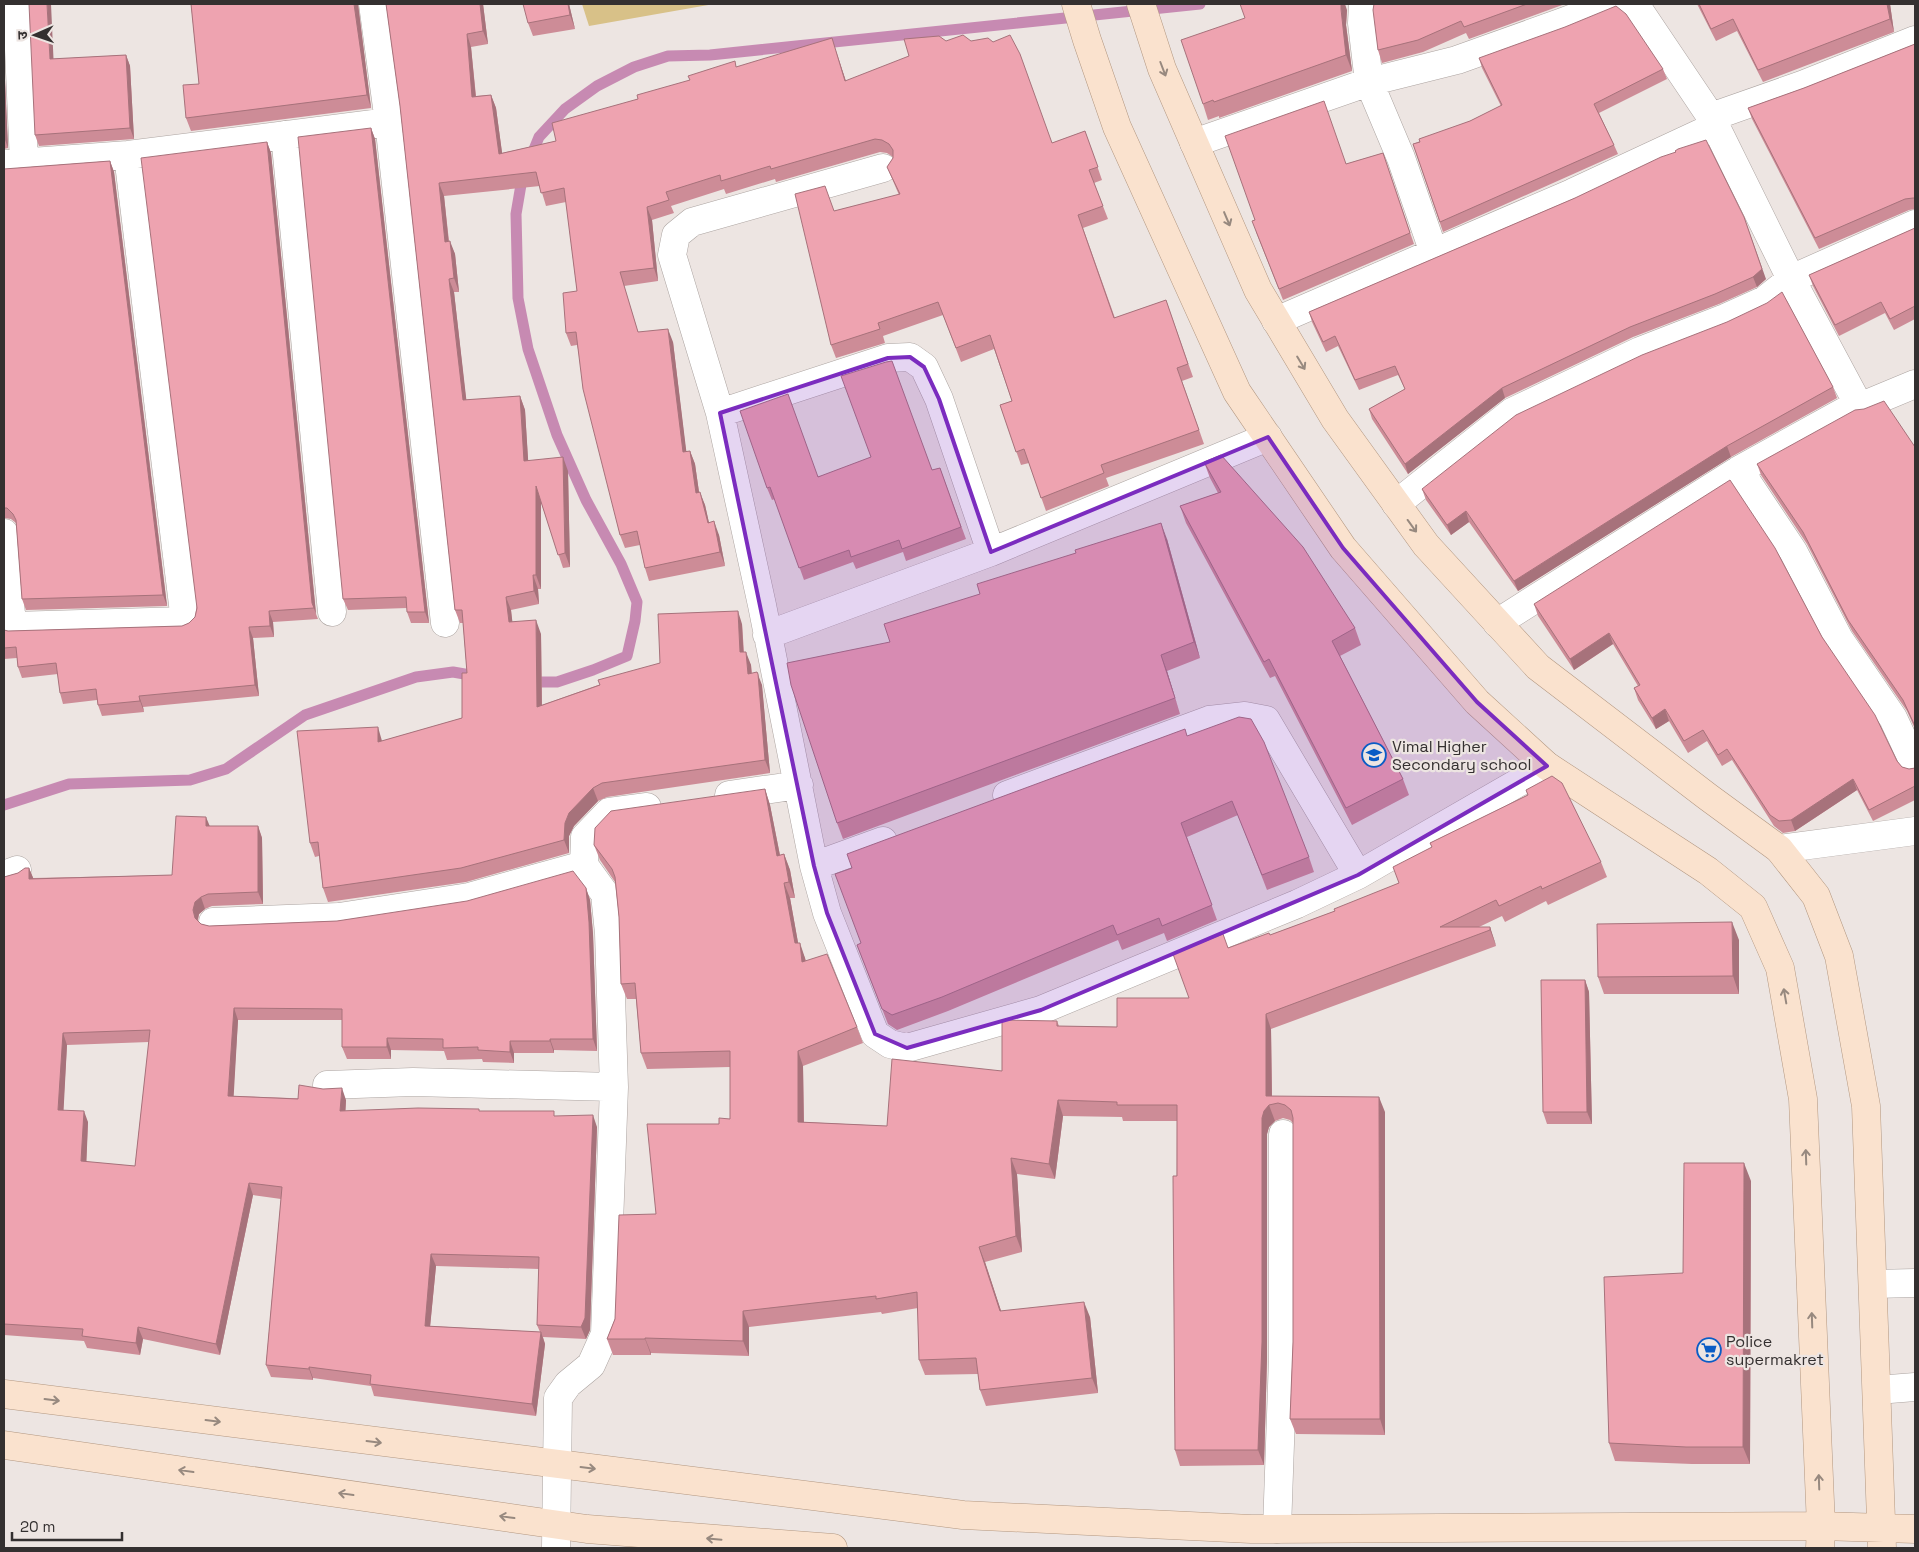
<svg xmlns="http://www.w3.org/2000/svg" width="1919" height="1552" viewBox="0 0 1919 1552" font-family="'Space Grotesk','Noto Sans Devanagari',sans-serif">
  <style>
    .green { fill: #d8c188 }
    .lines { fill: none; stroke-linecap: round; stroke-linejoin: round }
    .stream { stroke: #c78ab2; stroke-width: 11 }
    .minor-casing { stroke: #aca4a1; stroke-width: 29 }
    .major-casing { stroke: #b29781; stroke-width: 29 }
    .minor { stroke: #fff; stroke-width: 28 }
    .major { stroke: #fae2ce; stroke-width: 28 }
    .wall { fill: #cd8c97; fill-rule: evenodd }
    .shaded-wall { fill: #a7727b }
    .building { fill: #eea3b0; stroke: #a7727b; fill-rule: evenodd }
    .oneway { stroke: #97897f }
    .marked { fill: #7b2cbf; fill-opacity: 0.2; stroke: #7b2cbf; stroke-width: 4; stroke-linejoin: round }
    .labels { text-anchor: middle; stroke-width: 4.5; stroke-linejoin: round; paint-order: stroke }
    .poi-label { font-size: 16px; fill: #343030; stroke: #ede5e2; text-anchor: start }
  </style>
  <rect width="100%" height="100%" fill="#ede5e2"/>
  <path class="green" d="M582,4h132l-125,22z"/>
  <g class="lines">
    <path class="stream" d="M530,159l9,-22 26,-28 32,-23 37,-19 34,-11 42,-1 490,-51
      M523,173l-7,41 2,84 10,51 29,86 29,65 35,64 16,38 -2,19 -8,35 -34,14 -36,12h-31
      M4,805l65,-21 121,-4 36,-11 79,-54 111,-38 37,-5 23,4"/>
    <g class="minor-casing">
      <path id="minor" d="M17,4l7,159
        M373,4l16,118 56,501
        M1363,4l-1,19 7,59 32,76 33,95
        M1630,4l11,9 70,104 80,162 67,125
        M1711,117l91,-32 113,-45
        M285,135l47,477
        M1194,143l175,-61 88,-22 106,-38 47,-18
        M4,164l124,-9 261,-33
        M883,168l-191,54 -16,13 -4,20 48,158 42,192 52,261 13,47 48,121 15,10 17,4 134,-38 256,-106 61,-29 189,-109
        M1276,321l296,-128 144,-67
        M720,413l168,-55 22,-1 14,10 15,32 52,153
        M1739,470l54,81 46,88 54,79 22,47
        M1396,504l116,-92 128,-61 85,-33 40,-18 26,-21 124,-55
        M4,533l8,93 173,-5 -57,-466
        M1497,623l242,-153 119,-66 4,2 53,-22
        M767,635l224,-83 277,-115
        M729,795l70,-10
        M1007,795l202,-75 36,-4 21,4 92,155
        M1779,849l136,-18
        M814,866l69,-25
        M4,875l13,-5
        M213,922l126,-5 130,-20 115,-32
        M327,1085l86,-3 201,5
        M1873,1284l42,-1
        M1877,1390l38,-3
        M1277,1529l6,-171v-224
        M556,1548l2,-150 10,-14 23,-19 14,-31 9,-247 -5,-154 -4,-39 -21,-29 1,-28 24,-25 38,-5"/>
    </g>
    <g class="major-casing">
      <path id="major" d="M1076,4l11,36 30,87 120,265 106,156 134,154 70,64 161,105 45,36 27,61 23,131 18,427 -1,22
        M1141,4l21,65 96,221 77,129 91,126 112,122 170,130 71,52 37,47 23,60 27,150 16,442
        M4,1394l959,121 288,14 570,-3 94,3
        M4,1445l583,84 246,19"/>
    </g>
    <use href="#minor" class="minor"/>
    <use href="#major" class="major"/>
  </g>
  <path class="wall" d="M191,4h167l13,104 -180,23 -5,-13 13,-34z
    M386,4h97l5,40 -17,3 5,49 15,-1 5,13 6,45 54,-12 82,-42 99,-32 99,-16 10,30 206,62 33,-12 17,49 -8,3 14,36 -25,9 32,90 51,-18 27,77 -11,4 22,63 -98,34 3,8 -63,25 -17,-48 -8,2 -21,-60 12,-4 -18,-52 -33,13 -18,-47 -60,21 2,7 -49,15 -5,-13 3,-134 65,-16 -12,-28 6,-9v-1l-6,-4 -7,-1 -104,30 -1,-3 -49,15 -2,-5 -53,17 3,7 -22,7 6,61 -34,5 14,46 35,10 13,110 4,-1 5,13 4,28 6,13 4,18 10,12 6,31 -76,15 -4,-13 -5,-23 -15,3 -5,-13 -43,-190 -6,1 -5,-13 11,-42 -11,-89 -20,4 -6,-20 -96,10 5,45 6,13 4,38h-5l12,108 54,-4 5,14 3,51 40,10 2,96 -7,1 -22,-66v87h-3l1,15 -28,6 1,12 29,12 1,71 118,-42 82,-39 2,28 7,13 1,8 10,12v2l8,86 -163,24 -9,4 -24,25 -5,10v17l-103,29 -138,20 -5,-14 -4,-32 -4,1 -5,-14 72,-102 80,-23 5,-45 -4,-50h-3l-5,-13 -55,-504z
    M569,4l6,25 -42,7 -5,-13z
    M1374,4h191l-96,35 -3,-6 -43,19 -41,11 -4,-13z
    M1697,4h193l4,28 -131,50 -26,-51 -21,10z
    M1347,10l-1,15 6,46 -133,47v-2l-11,4 -5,-16z
    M1915,44v165l-6,1 -90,39 -67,-130 -4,-11 56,-20z
    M126,55l4,11 4,73 -95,7 -4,-11 19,-76z
    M4,58l4,90 -4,1z
    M1479,58l184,11 4,10 -68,34 15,32 4,9 -175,78 -30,-88 57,-23 31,-15 -19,-38z
    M371,128l4,11 54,484h-18l-4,-11v-4l-59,2 -5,-11z
    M267,142l4,11 45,461 2,5 -45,3 1,15 -21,1 6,58 -116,11 1,5 -42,4 -4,-11 -1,-5 -34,4 -3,-11 -2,-19 -36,4 -4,-11 -1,-9 -13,1v-29l4,1 174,-5 7,-3 6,-6z
    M1383,153l31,91 -131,56 -27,-68 -1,-12 91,-56z
    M110,161l4,11 53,434 -141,4 -4,-11 -6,-76 -5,-4 -7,-1v-349z
    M1575,198l191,81 -9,8 -38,17 -86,33 -128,61 -97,76 -36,-55 -3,-10 36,-20 -7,-14 -39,15 -21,-44 -12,6 -14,-30 -3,-10z
    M1915,228v91l-21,11 -9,-17 -46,23 -26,-50 -4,-11z
    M1833,387l4,11 -106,59 -213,134 -49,-69 -18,13 -25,-35 -4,-11z
    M1915,447v282l-8,-18 -55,-80 -45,-87 -46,-69 -4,-11z
    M1204,462l151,166 6,17 -21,11 63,123 6,16 -57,30 -77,-149 -5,2 -84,-155 -6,-17 38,-13 -8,-15z
    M940,468l26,71 -60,22 -3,-9 -47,17 -3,-7 -49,18 -29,-81 -3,1 -5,-12 51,-12 114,-6z
    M1167,539l33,119 -33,13 13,43 -337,125 -6,-16 53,-181z
    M1534,604l288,33 75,124 5,6 7,2 6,-1v32l-42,21 -16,-31 -62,41 -12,2 -9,-7 -42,-66 -10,6 -15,-25 -19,12 -19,-32 -13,8 -18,-29 -4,-12 4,-2 -25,-42 -39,26 -36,-54z
    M1187,736l122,121 5,15 -47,18 -29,-75 -51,22 30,83 -50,21 -3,-8 -42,17 -4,-10 -170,71 -51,19 -9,-6 -31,-79 4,-2z
    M765,789l5,16 10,50 4,-1 6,16 5,28h-5l8,45 7,15 1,3 51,66 6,16 -60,23 1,56 83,4 115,-55 55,-50 2,5 58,1 72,-29 39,-50 42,-13 65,-24 64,-28 33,-36 -2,-4 98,-48 -2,-5 75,72 6,15 -59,28 -2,-4 -41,21 -3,-6 -23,11h11l6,19 -225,83 1,67 113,16v323l-89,-1 -6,-15 3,-77v-219l-3,-3 -7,-2 -8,3 -6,6 -2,7v224l-3,107 -84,1 -5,-16 2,-329h-54l-1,-4 -59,-1 -8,63 -38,-5 5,78 -37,10 16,49 89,6 8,76 -112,13 -6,-16 -2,-16 -53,1 -6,-15 -1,-52 -36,6 -1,-2 -132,15v29l-98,-3v2h-38l-6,-16 49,-125 63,-90 11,-5v-52l-83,2 -6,-16 -5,-54h-9l-6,-15 -2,-67 -4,-35 -15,-22 -6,-15z
    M210,826h48l4,12 1,66 -51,2 -7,3 -6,5 -1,7 3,3 8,2 128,-5 249,-33 4,12 3,34 4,117 -43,-1v3h-40v10l-31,-1 -1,-3 -35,1 -3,-9 -53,-1v9h-44l-5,-12v-27h-104l-5,76 113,4 -1,11h135l75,5 42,11 -7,203 -4,9 -43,-2 2,7 -9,72 -162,-20 -3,-10 -58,-8v2l-42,-3 -5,-12 15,-166 -28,-4 -33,160 -77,-16 -3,16 -53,-7 -3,-7 -80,-6v-458l14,-4 11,-5 4,10 139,-3zM149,1042l-14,124 -49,-4 2,-40 -25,-12 4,-65zM436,1266l103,3 -2,56 3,7 -110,-6z
    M1739,940v54h-135l-6,-17z
    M1585,980l4,12 3,132h-45l-4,-12z
    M1751,1181l-1,283h-58l-77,-3 -6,-18 74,-170z"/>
  <path class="shaded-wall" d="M47,4h4l3,66 -4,-11z
    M354,4h4l13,104 -4,-13z
    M480,4h3l5,40 -5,-13z
    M568,4h1l6,25 -5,-14z
    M1341,4h4l2,6 -1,15 6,46 -6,-16 -5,-46z
    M1887,4h3l4,28 -4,-13z
    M467,34l4,13 6,63 -5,-13z
    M832,38l4,13 14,43 -5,-13z
    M126,55l4,11 4,73 -4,-11z
    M4,58l4,90 -4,-11z
    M491,95l5,13 8,59 -5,-13z
    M371,128l4,11 54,484 -4,-11z
    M267,142l4,11 45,461 -4,-11z
    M110,161l4,11 53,434 -4,-11z
    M439,183l5,13 6,59 -5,-13z
    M647,207l5,13 6,61 -4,-13z
    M1744,217l22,62 -9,8 -4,-10z
    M450,241l5,13 4,38 -5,-14z
    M449,279l5,13 14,122 -5,-14z
    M668,329l5,13 15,123 -5,-13z
    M1502,388l3,10 -97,76 -3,-10z
    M520,396l5,14 4,64 -5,-13z
    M1727,446l4,11 -213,134 -4,-10z
    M690,451l5,13 6,42 -5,-13z
    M563,457l5,14 2,96 -5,-14z
    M536,486l5,14v89l-5,-14z
    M700,492l5,13 7,31 -4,-13z
    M1466,511l3,11 -18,13 -4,-10z
    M714,521l5,14 6,31 -5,-14z
    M1161,523l6,16 33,119 -6,-16z
    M533,575l5,14 1,15 -5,-13z
    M506,597l5,13 3,25 -5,-13z
    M269,611l4,11 1,15 -4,-11z
    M738,611l4,13 2,41 -4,-13z
    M536,620l5,14 1,86 -5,-13z
    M249,627l4,11 6,58 -4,-11z
    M1609,633l4,11 -39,26 -4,-11z
    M746,652l5,13 1,22 -4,-13z
    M1161,655l6,16 13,43 -5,-16z
    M757,672l5,13 8,88 -5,-13z
    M139,696l4,11 1,5 -4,-11z
    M1665,709l4,12 -13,8 -4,-11z
    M378,727l4,14 1,15 -5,-14z
    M1853,779l4,11 -62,41 -4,-11z
    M593,788l5,13 -24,25 -5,10v17l-5,-13 1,-17 4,-10z
    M765,789l5,16 13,66 -6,-15z
    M206,817l5,12 -5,-3z
    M258,826l4,12 1,66 -5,-12z
    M784,854l6,16 5,28 -6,-16z
    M29,868l5,12 -5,-1z
    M784,883l6,15 11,61 -6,-16z
    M586,888l4,12 3,34 4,117 -4,-12z
    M201,897l4,12 -6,5 -2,8 -2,-4 -2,-8 2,-8z
    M1732,922l7,18v54l-6,-18z
    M1490,927l5,15 1,4 -6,-16z
    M800,943l5,15 3,20 -6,-16z
    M1585,980l4,12 3,132 -5,-12z
    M234,1008l4,12 -5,88 -5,-12z
    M1266,1014l5,15 1,75 -3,1 6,16 -6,6 -2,7v224l-3,107 -6,-15 4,-332 4,-22z
    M63,1033l4,12 -4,76 -5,-11z
    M387,1038l4,12v9l-4,-12z
    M550,1039l4,11v3l-4,-12z
    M510,1041l4,12v10l-4,-11z
    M798,1051l5,15 1,71 -6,-15z
    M342,1088l4,12 -1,23 -5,-12z
    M1379,1097l6,15v323l-5,-16z
    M1058,1100l5,16 -8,63 -6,-15z
    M84,1111l4,11 -2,51 -5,-12z
    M593,1115l4,12 -7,203 -4,9 -5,-12z
    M1011,1158l6,16 5,78 -6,-16z
    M1744,1163l7,18 -1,283 -7,-17z
    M249,1183l4,12 -33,160 -4,-11z
    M979,1247l6,15 21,64 -6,-15z
    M431,1254l5,12 -7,72 -4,-12z
    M1084,1302l6,15 8,76 -6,-15z
    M743,1311l6,16v29l-6,-15z
    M138,1327l5,12 -3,16 -4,-12z
    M541,1332l4,12 -9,72 -4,-12z
    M645,1338l6,15v2l-6,-16z
    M309,1367l4,11v2l-4,-11z"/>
  <path class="building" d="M29,4h18l3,55 76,-4 4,73 -95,7z
    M191,4h163l13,91 -181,23 -3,-33 16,-1z
    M386,4h94l3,27 -16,3 5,63 19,-2 8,59 57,-13 -4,-18 86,-24 -1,-4 53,-15 -2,-4 47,-15 1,6 96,-29 13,43 64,-25 -5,-17 35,-3 7,5 17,-6 8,6 17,-3 5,4 17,-7 10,19 32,89 33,-12 13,36 -9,3 14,36 -25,9 36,103 52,-18 22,64 -11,4 22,62 -98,35 3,8 -63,25 -17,-49 -8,3 -16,-47 12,-4 -22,-66 -34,13 -18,-46 -60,21 2,6 -49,16 -36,-151 30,-8 9,25 66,-17 -13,-27 6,-9v-8l-4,-6 -7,-4 -7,-1 -104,30 -1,-3 -49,15 -1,-6 -54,17 3,8 -22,7 7,61 -34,4 18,60 30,-3 15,123 7,-1 6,42 4,-1 8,31 6,-2 6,31 -75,16 -8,-37 -17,4 -37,-146 -7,-57 -10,1 -3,-40 14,-2 -13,-103 -23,5 -5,-21 -97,11 6,59 5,-1 4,37 -5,1 14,121 57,-4 4,65 39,-4 2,96 -7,2 -22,-69v89h-3l1,16 -28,6 3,25 27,-2 1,87 63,-22 -2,-5 62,-17 -2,-49 80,-3 2,41h6l2,22 9,-2 1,2 7,86 -163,23 -9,5 -24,25 -4,10 -1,17 -103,28 -138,20 -5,-46 -8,1 -13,-112 81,-4v15l84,-24v-45h5l-5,-63h-7l-55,-504z
    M523,4h45l2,11 -42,8z
    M1240,4h101v5l5,46 -132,47 -1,-2 -10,4 -22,-64 64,-22z
    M1374,4h153l-63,23 -3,-6 -43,19 -40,10 -5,-40z
    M1699,4h188l3,15 -132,51 -25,-51 -22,10z
    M1616,6l10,8 37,55 -69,35 20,41 -174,77 -27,-78 7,-2 -1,-3 51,-18 32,-16 -23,-47 86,-31z
    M1915,44v154h-2l-8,1 -90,39 -67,-130 56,-20z
    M1324,101l22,63 37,-11 27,80 -131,56 -27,-68 3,-1 -30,-84z
    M371,128l54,484h-18l-1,-15 -63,2 -45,-462z
    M1706,140l38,77 18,52 -9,8 -38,17 -85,33 -128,61 -97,76 -36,-55 36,-20 -10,-23 -40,14 -20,-44 -12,6 -14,-30 266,-114 86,-41 15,-5 -1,-1 3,-2z
    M267,142l45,461 2,5 -45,3 1,15 -21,1 6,58 -116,11 1,5 -42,4 -2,-16 -36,4 -4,-30 -38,4 -2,-20 -12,1v-18l4,1 174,-5 7,-3 6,-6 2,-9 -56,-450z
    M110,161l53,434 -141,4 -6,-79 -3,-6 -6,-6h-3v-339z
    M1915,228v78l-25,13 -9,-17 -46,23 -26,-50z
    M1782,292l51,95 -106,59 -213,135 -48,-70 -19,14 -25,-36 94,-74 126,-60 85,-33 40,-19z
    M892,361l40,109 8,-2 21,59 -59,22 -3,-9 -48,17 -2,-7 -50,18 -29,-81 -3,1 -27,-77 48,-17 30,83 53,-20 -30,-81 45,-14z
    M1884,401l31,46v279l-12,-26 -55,-80 -45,-88 -46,-68 98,-54 9,-1z
    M1221,455l82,92 52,81 -23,13 71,138 -57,29 -77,-149 -5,3 -84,-156 41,-14 -17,-30z
    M1730,480l45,68 47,89 53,78 22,46 5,6 7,2 6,-1v18l-46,24 -16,-31 -62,41 -12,1 -9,-6 -43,-66 -9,6 -15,-25 -19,11 -19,-32 -13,9 -18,-30 6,-3 -31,-52 -39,26 -36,-55z
    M1161,523l33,119 -33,13 14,43 -338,125 -46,-138 -4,-22 103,-21 -6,-18 96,-30 -3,-10 99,-31 -1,-3z
    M1239,717l12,2 13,23 45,115 -47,18 -30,-74 -51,22 31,82 -50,21 -3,-8 -42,17 -4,-10 -171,72 -50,18 -10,-6 -25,-64 4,-2 -26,-69 17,-6 -5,-14 338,-125 2,7z
    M1552,776l10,7 39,79 -59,27 -1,-3 -42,20 -3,-6 -56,27h50v3l-224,84v82l113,1 1,322h-90l3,-77v-224l-2,-8 -6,-5 -7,-2 -9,2 -5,6 -2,7v224l-4,108h-83l-2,-274h4v-71h-60v-3l-59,-2 -9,64 -38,-6 5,78 -37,11 21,64 84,-9 8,76 -112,12 -4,-32 -57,2 -2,-68 -41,7v-3l-133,15v30l-98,-3v1h-38l8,-20 4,-104 37,-1 -9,-90h72v-6l11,1v-68l-89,2 -6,-70 -14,1 -2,-67 -4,-40 -3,-8 -18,-24 1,-17 16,-17 154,-22 12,67 7,-2 5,28 -5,1 11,60h5l2,19 25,-8 30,73 -59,24v71l89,4 5,-67 110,12v-51l55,1v5l60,1v-29h72l-16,-44 50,-20 5,14 41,-15 1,2 65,-24 -1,-2 65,-26 -6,-16 39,-20 -2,-4 98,-48 -2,-5z
    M176,816l30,1v9h52v66l-50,2 -7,3 -6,5 -2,8 2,8 6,6 8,2 128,-5 130,-20 106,-30 13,17 3,34 4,117h-43v2h-40v11l-32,-2v-3l-35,1v-9l-56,-1v9h-45v-38l-108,-1 -6,88 70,3 1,-14 24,4 19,-1 -2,23 78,-3 61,1v2h75v5l39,-1 -8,203 -4,9 -44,-2 2,-68 -108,-3 -6,72 116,6 -9,72 -162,-20 1,-9 -62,-8v2l-43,-4 16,-178 -33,-4 -33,161 -78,-17 -2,16 -54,-7 1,-7 -79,-5v-447l14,-4 7,-5h4v11l143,-4zM150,1030l-15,136 -54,-5 3,-50 -26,-1 5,-77z
    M1732,922l1,54 -135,1 -1,-53z
    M1541,980h44l2,132h-44z
    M1684,1163h60l-1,284h-57l-77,-4 -5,-166 79,-4z"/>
  <defs><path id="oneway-shaft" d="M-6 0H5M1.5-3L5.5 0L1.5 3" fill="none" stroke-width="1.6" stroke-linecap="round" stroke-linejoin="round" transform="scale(1.25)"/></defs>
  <g class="oneway">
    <use href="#oneway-shaft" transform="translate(1163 69) rotate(69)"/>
    <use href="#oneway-shaft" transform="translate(1227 219) rotate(67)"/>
    <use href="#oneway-shaft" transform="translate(1301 363) rotate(59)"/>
    <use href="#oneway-shaft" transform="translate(1412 526) rotate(54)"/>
    <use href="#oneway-shaft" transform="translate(1785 996) rotate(-100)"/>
    <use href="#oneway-shaft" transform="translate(1806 1157) rotate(-92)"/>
    <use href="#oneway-shaft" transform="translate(1812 1320) rotate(-92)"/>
    <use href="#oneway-shaft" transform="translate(52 1400) rotate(7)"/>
    <use href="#oneway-shaft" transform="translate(213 1421) rotate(7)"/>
    <use href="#oneway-shaft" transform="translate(374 1442) rotate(7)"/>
    <use href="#oneway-shaft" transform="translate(588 1468) rotate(7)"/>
    <use href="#oneway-shaft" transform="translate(186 1471) rotate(-172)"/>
    <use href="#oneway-shaft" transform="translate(1819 1482) rotate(-92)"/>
    <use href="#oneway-shaft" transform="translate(346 1494) rotate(-172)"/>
    <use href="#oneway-shaft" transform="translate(507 1517) rotate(-172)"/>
    <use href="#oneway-shaft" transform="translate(714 1539) rotate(-175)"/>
  </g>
  <path class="marked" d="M910,357l14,10 15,32 52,153 277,-115 75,111 134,154 70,64 -189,109 -317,135 -134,38 -32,-14 -48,-121 -13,-47 -94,-453 168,-55z"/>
  <defs>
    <g id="school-ring" transform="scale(1.25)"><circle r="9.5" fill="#ede5e2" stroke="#0a5cc5" stroke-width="1.5"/><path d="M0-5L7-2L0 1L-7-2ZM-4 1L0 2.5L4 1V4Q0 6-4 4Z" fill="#0a5cc5"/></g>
    <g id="supermarket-ring" transform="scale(1.25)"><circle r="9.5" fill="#ede5e2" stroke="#0a5cc5" stroke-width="1.5"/><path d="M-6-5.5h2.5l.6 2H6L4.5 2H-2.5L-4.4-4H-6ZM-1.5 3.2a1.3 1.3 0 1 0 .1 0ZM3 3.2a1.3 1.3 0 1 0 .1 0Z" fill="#0a5cc5"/></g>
  </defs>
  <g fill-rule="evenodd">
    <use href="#school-ring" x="1374" y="755"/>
    <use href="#supermarket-ring" x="1709" y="1350"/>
  </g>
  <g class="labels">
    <g class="poi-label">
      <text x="1392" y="752">Vimal Higher<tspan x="1392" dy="18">Secondary school</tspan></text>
      <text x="1726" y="1347">Police<tspan x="1726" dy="18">supermakret</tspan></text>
    </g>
  </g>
  <rect width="1919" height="1552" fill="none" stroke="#343030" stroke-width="10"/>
  <g transform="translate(35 35) rotate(268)" stroke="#ede5e2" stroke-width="4" paint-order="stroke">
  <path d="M0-4L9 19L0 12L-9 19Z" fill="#343030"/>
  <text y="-8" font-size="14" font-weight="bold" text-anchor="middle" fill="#343030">उ</text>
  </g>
  <path d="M12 1532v8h110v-8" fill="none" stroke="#343030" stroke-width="2.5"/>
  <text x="20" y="1532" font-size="15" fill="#343030" stroke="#ede5e2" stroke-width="4" paint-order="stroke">20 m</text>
</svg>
